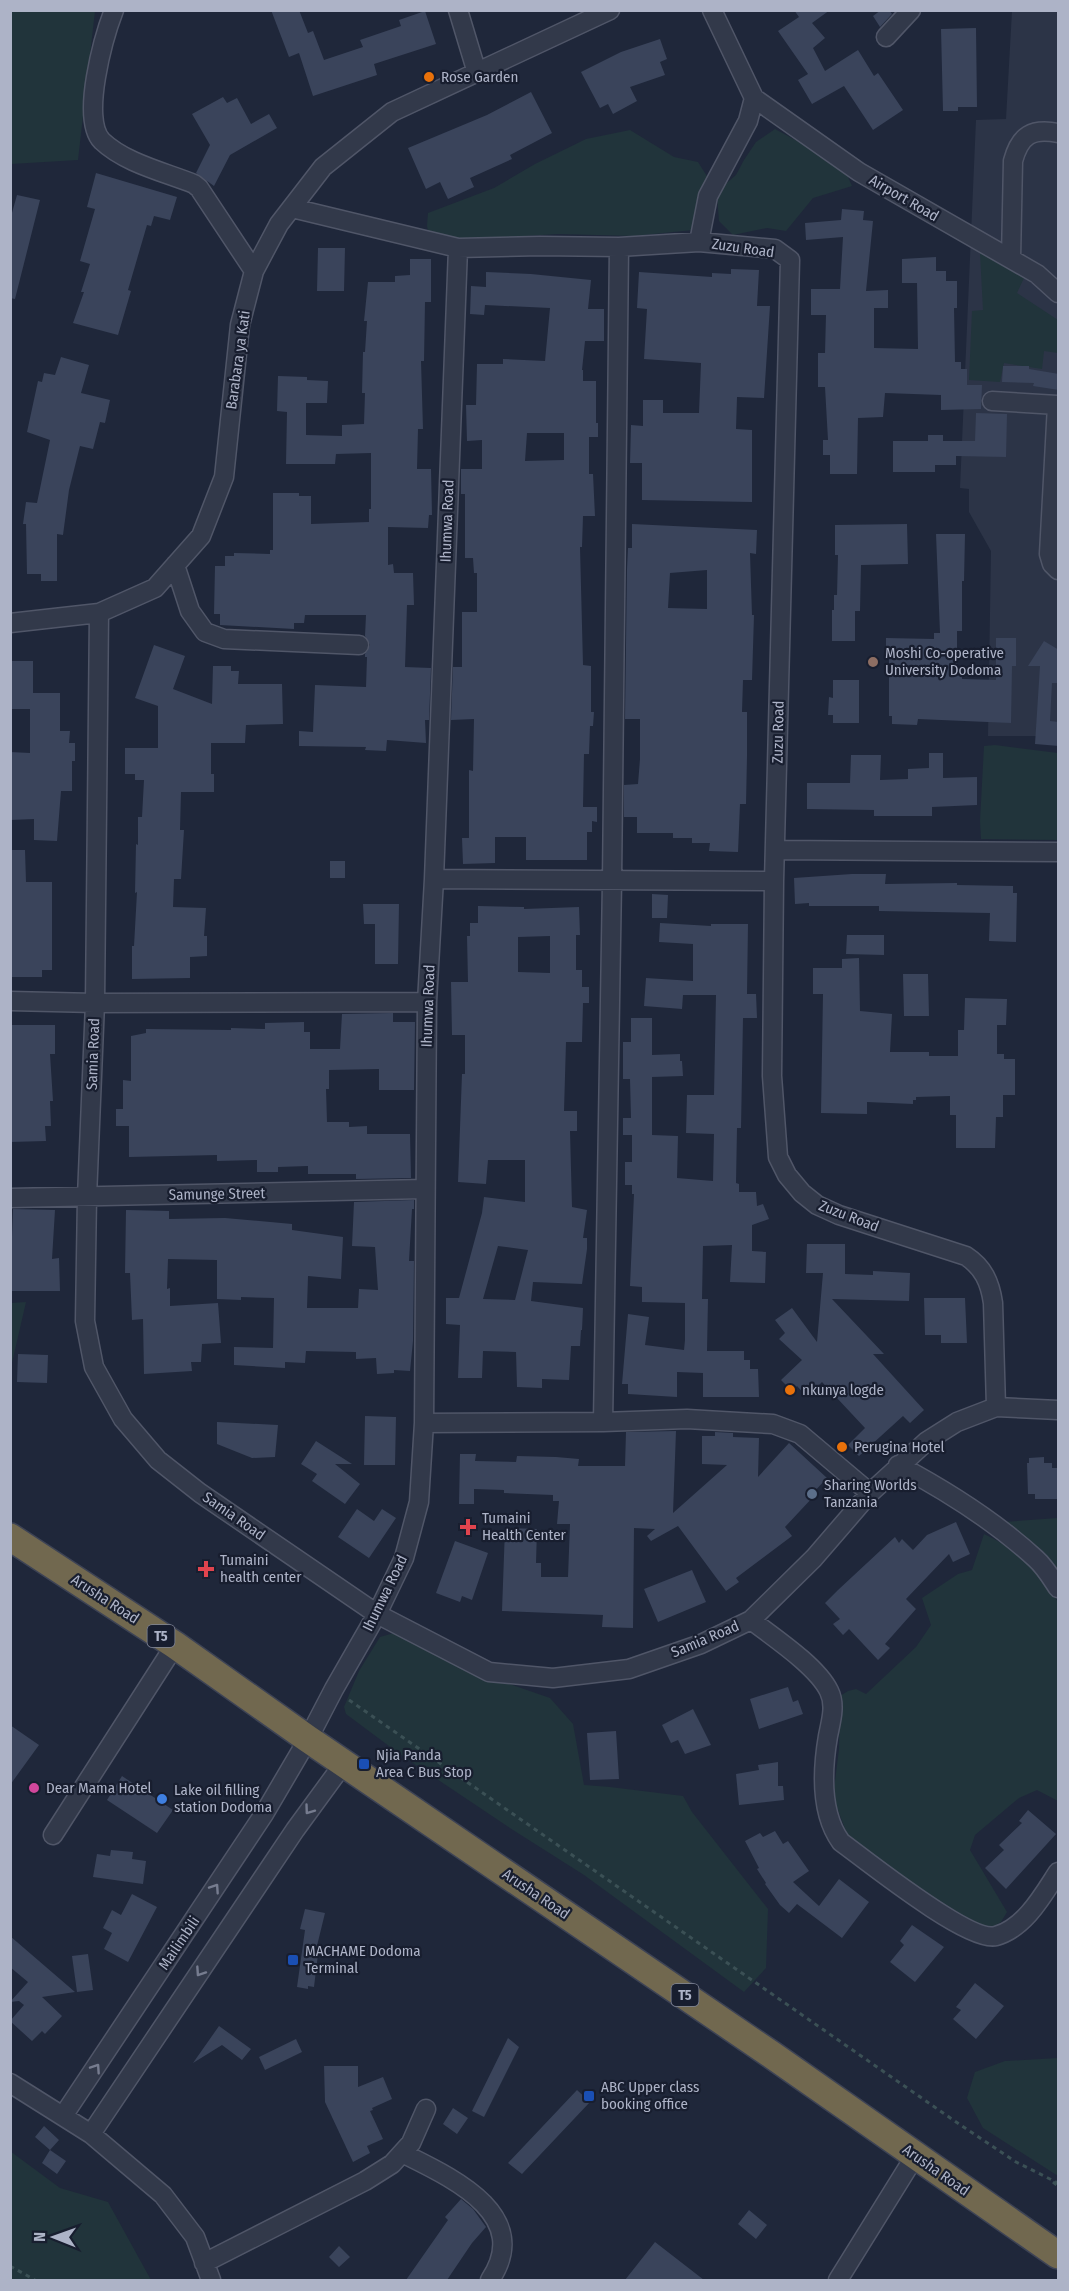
<svg xmlns="http://www.w3.org/2000/svg" width="1069" height="2291" viewBox="0 0 1069 2291" font-family="'Fira Sans Condensed',sans-serif">
  <style>
    .airport { fill: #2c3447 }
    .green { fill: #21343b }
    .building { fill: #3a445b; fill-rule: evenodd }
    .lines { fill: none; stroke-linecap: round; stroke-linejoin: round }
    .minor-casing { stroke: #505668; stroke-width: 21 }
    .highway-casing { stroke: #3d4355; stroke-width: 30 }
    .path { stroke: #3b5055; stroke-width: 3; stroke-dasharray: 4.5 4.5; stroke-linecap: butt }
    .minor { stroke: #32394a; stroke-width: 18 }
    .highway { stroke: #71684f; stroke-width: 27 }
    .oneway { stroke: #767c8f }
    .food-dot { fill: #e8710a; stroke: #181e2f; stroke-width: 2 }
    .education-dot { fill: #8d6e63; stroke: #181e2f; stroke-width: 2 }
    .service-dot { fill: #5c6f8a; stroke: #181e2f; stroke-width: 2 }
    .health-dot { fill: #e0444e; stroke: #181e2f; stroke-width: 2 }
    .transit-dot { fill: #1a4fb4; stroke: #181e2f; stroke-width: 2 }
    .hotel-dot { fill: #d1479c; stroke: #181e2f; stroke-width: 2 }
    .shop-dot { fill: #3f7fe0; stroke: #181e2f; stroke-width: 2 }
    .labels { text-anchor: middle; stroke-width: 4.5; stroke-linejoin: round; paint-order: stroke }
    .shield { fill: #181e2f; stroke: #808699; stroke-width: 1.5 }
    .shield-label { font-size: 14px; font-weight: bold; fill: #adb3c7 }
    .poi-label { font-size: 15px; fill: #adb3c7; stroke: #181e2f; text-anchor: start }
    .street-label { font-size: 15px; fill: #adb3c7; stroke: #181e2f }
  </style>
  <rect width="100%" height="100%" fill="#1f273a"/>
  <path class="airport" d="M1012,11h46v725h-70l3,-185 -22,-39v-23l-9,-1 16,-368 30,-1z"/>
  <path class="green" d="M11,11h84l-17,149 -67,4z
    M775,129l50,27 20,14 7,16 -39,12 -27,33 -19,-3 -34,7 -14,-14 -2,-25 5,-9 14,-12 8,-15 12,-18z
    M630,130l44,27 24,5 12,19 -17,49 -59,6 -75,-2 -102,6 -28,-5 -2,-9 1,-13 66,-25 41,-24 51,-25z
    M980,253l44,25 -7,15 41,27v33l-14,-2 -2,18 -38,-6 -4,19 -31,-2 3,-69 11,-1z
    M995,745l63,8v87l-77,-1 -1,-18 4,-75z
    M26,1302l-15,65v-64z
    M1058,1518v58l-55,-54z
    M984,1534c32,14 56,39 74,68v199l-21,-11 -18,8 -44,37 -5,15 37,62 -6,10 -14,8 -17,-4 -120,-84 -17,-45 6,-48 1,-53 8,-5 8,-2 10,5 50,-47 15,-22 -9,-27 36,-24 14,-4z
    M394,1633l69,35 87,30 23,26 11,61 26,2 73,9 9,16 76,97 -2,59 -22,24 -160,-117 -71,-45 -112,-75 -55,-41 -2,-7 15,-36 21,-34z
    M1058,2058v118l-75,-48 -16,-30 8,-26 30,-11z
    M10,2151l50,37 48,14 43,78h-140z"/>
  <path class="building" d="M271,10h28l9,23 5,-2 11,29 39,-13 -3,-7 41,-14 -2,-6 26,-9 11,33 -62,20 3,11 -64,21 -14,-43 -10,4z
    M794,10h36l-18,13 13,15 -12,10 12,23 33,-21 16,26 4,-3 25,37 -30,20 -29,-44 -32,18 -14,-24 10,-6 -30,-43 21,-14z
    M881,10h8l3,4 -12,13 -7,-11z
    M976,28l1,79h-19v4h-15l-2,-82z
    M660,39l7,20 -7,3 5,13 -35,12 7,14 -24,13 -5,-10 -8,4 -19,-36 40,-20z
    M531,92l21,41 -42,22 2,4 -42,19 4,9 -26,12 -8,-17 -14,7 -18,-41 79,-33z
    M223,97l4,6 10,-5 14,26 18,-10 8,14 -47,27 -16,31 -18,-13 14,-28 -18,-31z
    M96,173l81,24 -7,23 -16,-4 -3,10 -4,-1 -19,65 3,1 -13,44 -45,-12 11,-31h-3l9,-28 -10,-3 15,-52 -8,-2z
    M17,195l23,5 -25,99 -5,-1v-78z
    M842,209l22,2 -1,9 10,1 -7,70 22,-1v18h-14v40l44,1 -1,-66h-15v-24l34,-2v14h10v10h11v27h-3l1,54h6v7h6v16h15l-1,24 -40,1v-15l-56,-2 -2,24 -25,1 -1,56h-27v-19h-7v-15h5l-3,-53h-7v-34h7l1,-38h-15v-26h29l3,-52 -37,3 -1,-17 36,-3z
    M318,248h27l-1,43h-27z
    M410,259h21v43h-6l-1,59h-3l2,68h-5l-1,40h14l1,46h-3l-1,13 -40,-1v38l5,-1 1,9h19l1,32h-7l-2,62 26,1 -2,52h-4l1,23 -39,-3 -1,11 -21,-1 1,-3 -67,-1v-15l14,1 2,-47 51,2 1,-30h-2v-3l5,-9 -5,-9 1,-21h-61l-1,8h-10v6l-74,-4v-11h-6l1,-48h10v-10h9v-3l36,1v-4h3v-57h26v3h12v28l58,-2v-13h2v-56l-35,1 -1,10h-49l1,-52 -10,-1 1,-35 29,1v3l21,1 -1,22h-21v32l36,1v-11l22,-1 1,-31h-3l1,-41h2l2,-31h-3l4,-39h27v-6l15,-1z
    M731,269l28,1 -2,36h13l-6,92 -27,-1 -1,32 16,1v72l-110,-2v-37h-12l1,-38 12,1v-26h20v13h36l2,-50 -57,-4 3,-50 -10,-1 2,-36 73,5v-4l19,1z
    M486,272l45,2 60,6 -3,29h16v32h-19l-3,29h1v11h13v42h2v14h-9v37h4l2,42h-12l-1,31h-2l3,118 8,1v46h3l-1,14h-3l-1,28h-5l-1,53h14v15l-5,-1v11h-5v28h-61v-23h-31v26l-32,1 -1,-26h7v-68l4,1 1,-52 -23,1 2,-53h9v-55h15v-39h-3l-1,-15h-8v-64h-4v-25h21v-29l-15,1 -1,-36h10l1,-41h26v-5l42,2 5,-53 -65,-3 -1,10 -14,-1 1,-28 15,1zM527,433h37v27l-39,1z
    M61,357l28,8 -8,28 29,7 -5,23 -5,-1 -7,27 -13,-3 -11,44 -6,45 -6,-1v47h-16v-7h-14l-1,-50h-3l3,-22 11,1 13,-63 -23,-8 11,-51 4,1 2,-9 11,2z
    M1003,366h26v3l30,5v16l-26,-4 1,-3 -32,-1z
    M976,413l31,1 -1,43 -50,-1v9h-21v7h-42v-31h35v-6h15v6h32z
    M632,524l125,6 -1,24 -6,-1 2,62h2l-2,65h-9l-1,32h5v44l-1,48h-6l-2,48 -29,-1 1,-8h-18v-5h-19v-5h-36v-16h-13v-32l14,-1 2,-25v-40h-15l2,-150 1,-21h4zM707,570v39l-39,-1 2,-35z
    M907,524l1,40 -47,1 -1,46h-5v30h-23v-31h2v-15h3l1,-40h-3v-30z
    M936,534h29l-1,47h-2v50h-5v43h5v5l34,1v-42h20v28h-4l-1,57 -93,-4 -1,6 -25,-1v-8h-3v-61h-3v-17l48,1v-6h6z
    M1044,641l15,9v33h-7l-2,38 9,1v24l-24,-2 5,-78h-12z
    M154,645l31,11 -12,33 39,15 1,-38h18v5h8l-1,13h44l1,40 -37,1 -1,18h-34v31h3v18h-33l-1,38h4l-3,49h-7l-1,28 33,1 -2,28h3v20l-17,1v21l-58,1v-33h2l3,-54 -2,1 1,-49 2,1v-28h4l2,-37h-9v-6h-10v-26h33v-42l-23,-8z
    M10,661h23v32h27v38h10l-1,12h6v18h-3v30h-11l-4,50 -23,-1v-21l-24,1v-68l20,1v-44h-20z
    M833,680h26v43h-26v-8h-5l1,-18 4,1z
    M929,753h14v25l34,-1v28l-45,2v9h-58v-6l-67,-1v-26h43l1,-28h30l-1,25 28,-1v-10l21,-1z
    M10,850h15l1,32h26v88h-10v7h-32z
    M330,861h15v17h-15z
    M852,874h34l-1,10 72,-1v2l56,1v7h4l-1,49 -27,-1 1,-28 -111,-2v-5h-70v-3l-14,1 -1,-26z
    M652,894l16,1 -1,23h-15z
    M363,904h36l-1,60h-23v-40h-11z
    M478,906l46,1v2l55,-2 1,28h-4v35h6v17h7v16h-6l-1,39h-16l-2,69h13v20h-7l2,76 15,3 -4,28h4v11l-5,35 -49,-2 -2,19 52,7 -1,22h-1l-1,16h-9l-2,34 -27,-1v9l-25,-1 -1,-35 -33,-1 -1,27h-24l2,-53 -14,-1v-26h13l23,-85 2,-16 41,5v-42h-37l-2,24 -28,-2 4,-108h3v-39h-13l-1,-53h17l-1,-46h3v-13h8zM550,936v37l-32,-1v-35zM498,1246l30,4 -13,50 -32,-1z
    M660,923l51,3v-2h37l-1,70h9l1,24h-14l-2,110h-4l-1,55 3,1v8h17l1,14 6,-2 6,15 -17,6v26l14,1 -1,31 -35,-1 2,-37 -29,1 -1,53h6l-1,52h37v9h6v9h8l1,28h-56v-24l-26,-1v25l-49,-3v-10h-6l6,-70 21,3 -4,28 39,5 1,-10v-37l-43,-1v-15l-12,-1 4,-92h-2v-9h-7v-23h7v-27h-9v-17h8l-1,-39h-7v-37h8v-24h21v37l28,-1v7h2l1,15 -31,1v58l26,1 -1,42 36,3 1,-47 -28,-1 1,-38h27l2,-100h-33l-1,14 -38,-3 2,-28 47,3v-37l-34,-2z
    M847,935h37v20l-38,-1z
    M859,958l1,53 32,3 -2,38h39v4h29v-26h6l1,-32 42,1 -1,26h-9v29h7v5h11v36h-12v22h-7l-1,31h-39v-33h-6v-19l-34,1v3h-3v4l-46,-2v12l-46,-1 2,-119h-10v-26h29v-9z
    M903,974h25l1,42h-25z
    M393,1013v9h22l-1,68h-35v-21l-50,1v19h-3l1,33h22v5l18,-1v8h43l1,44 -55,1v-5h-48v-8l-30,1v5h-21v-12l-40,1v-6l-88,2v-31h-13v-17h7v-29l8,1v-45l15,-3v-4l85,1v-2l34,1v-6l39,-1v10h6v17h30l2,-35z
    M10,1025h45v29h-5l3,47h-3l1,25h-6l1,15 -36,1z
    M414,1200v9h-2l-3,52h5l-1,80 -3,30 -16,-1v3l-17,1 -1,-16 -20,1v-7l-50,-1 -1,12 -20,-1v6l-51,-3v-18l39,1 1,-50 -33,-1v3l-24,-1v-39l-49,-1 -1,30 3,-1v18l48,-3 3,40 -19,1 -1,18h-10l1,9 -48,3 -1,-55 -11,1 -2,-47h-5l1,-63 43,1v8l56,-1 67,6v6l51,7 -2,42 -33,-3 -1,32h51l1,-19 19,1 -3,-43 -23,-1 2,-44z
    M13,1209l42,1 -3,49 7,-1 1,33h-50z
    M807,1244h38v30l28,1v-4l37,2 -1,28 -77,-2 52,55h-11l51,56 -14,13 -7,-7 -44,40 -11,-11 17,-17 -43,-46 -15,15 -10,-11 -5,5 -11,-11 21,-20 -23,-21 6,-6 -10,-13 17,-12 25,34 6,-69h-17z
    M924,1298h41l2,45h-26v-8h-16z
    M18,1354l30,1 -1,28 -30,-1z
    M365,1416l31,1 -1,48h-31z
    M217,1422l61,3 -3,32 -23,1 -35,-14z
    M676,1431l-3,82 54,-48 -25,-1v-28h13v-4l18,1v4l26,1 -1,39 31,-34 38,35 -15,16 2,2 -29,31 7,9 -56,42 3,4 -13,9 -48,-65 -27,15 -4,-5 8,-7 -21,-1 -1,100 -31,-1 1,-12 -101,-4 3,-83 32,1 -1,34h5v14h27l2,-53h-13l2,-23h-6v-6l-49,-2v-3l-30,-1v15h-15l1,-50h16l-1,7 41,1 1,-6 39,1 23,2 -1,7h47l1,-34z
    M316,1441l36,23h-17l25,20 -15,20 -33,-23 5,-7 -16,-10z
    M1044,1457v6h8v5h7v31h-24v-5h-7l-1,-31h2v-5z
    M357,1509l17,12 8,-12 14,9 -27,40 -31,-21z
    M956,1522l14,32 -17,8 -4,-8 -43,45 10,10 -31,35 5,4 -12,12 -29,-31 -6,6 -10,-11 7,-5 -15,-16 13,-13 57,-53 4,6 3,-4 11,11 14,-15z
    M455,1541l33,12 -16,47 -10,-4 -2,6 -24,-9z
    M692,1570l14,32 -48,20 -14,-33z
    M788,1687l5,15 5,-2 5,14 -44,15 -9,-30z
    M693,1709l18,36 -26,9 -7,-14 -7,3 -9,-18z
    M10,1725l29,20 -29,40z
    M616,1731l3,48 -29,1 -3,-47z
    M778,1762v24h5l1,14 -45,5 -3,-31 23,-4 -1,-5z
    M122,1776l51,34 -16,23 -50,-33z
    M1028,1810l28,24 -50,55 -21,-21 19,-18 -5,-5 23,-22 -3,-2z
    M775,1831l8,13 5,-3 21,30 -16,11 26,24 20,-27 30,23 -27,36 -45,-34 -8,9 -9,-8 -15,-21 1,-1 -9,-14 2,-1 -14,-27 15,-8 3,4z
    M111,1850l22,2 -1,7 14,2 -3,23 -50,-7 4,-23 13,2z
    M132,1894l25,13 -29,55 -24,-13 8,-16 -9,-5 9,-18 9,5z
    M305,1909l20,4 -10,41h3l-4,33 -6,-1v3l-11,-2 8,-57 -5,-1z
    M912,1925l32,22 -29,35 -25,-20 14,-17 -4,-4z
    M10,1936l65,56 -33,5 20,19 -17,18 -3,-3 -10,10 -22,-20 14,-16 -5,-4 -9,1 18,-20 -18,-15z
    M88,1954l5,36 -16,2 -5,-36z
    M975,1983l29,23 -28,33 -23,-20 8,-9 -5,-3z
    M219,2026l32,23 -9,11 -20,-15 -29,18z
    M508,2038l11,9 -35,70 -12,-6z
    M296,2039l6,13 -37,18 -6,-13z
    M324,2066h34v21l25,-10 9,22 -20,9 1,2 -3,1 13,28 -16,7 3,7 -17,9 -28,-60z
    M577,2090l13,12 -68,72 -14,-11z
    M453,2108l15,10 -11,16 -14,-10z
    M44,2126l15,14 -9,10 16,11 -9,13 -15,-11 8,-13 -15,-13z
    M461,2199l12,10 13,18 -14,16 -25,37h-41l42,-60 -3,-3z
    M749,2210l18,15 -11,14 -18,-15z
    M655,2242l49,38h-79z
    M339,2246l11,11 -11,10 -10,-10z"/>
  <g class="lines">
    <g class="minor-casing">
      <path id="minor" d="M114,10c-10,26 -34,109 -12,131 23,22 62,31 92,43l5,4 55,83
        M458,10l19,63
        M886,37l25,-27
        M754,98l105,74 178,102 21,19
        M292,208l166,40 82,-2 79,1 80,-5 76,7 15,11 -16,621 -2,195 6,81 9,18 15,18 15,12 22,10 127,41c17,11 24,26 27,47l3,104
        M699,242l9,-46 40,-75 6,-23 -42,-88
        M1011,259l2,-98c7,-26 19,-33 45,-28
        M992,401l65,4
        M1058,406l-1,-1 -8,149 3,10 6,6
        M175,565l15,46 15,21 19,7 135,6
        M99,613l-4,390 -8,194 -2,124 9,46 29,52 35,41 42,33 177,121 112,58 64,6 76,-9 72,-25 50,-24 63,-62 56,-65 57,-52 30,-19 39,-15 62,3
        M10,623l89,-10 56,-25 46,-52 23,-59 16,-152 14,-54 25,-47 44,-57 69,-55 218,-102
        M775,850l283,2
        M434,879l340,2
        M10,1001l85,2 332,-1
        M10,1198l414,-9
        M603,1422l9,-541 7,-634
        M424,1423l179,-1 84,-3 86,5 27,10 70,59
        M898,1465c47,25 99,58 138,94 9,8 16,20 22,29
        M751,1620c22,17 66,46 78,71 7,14 2,30 -1,45 -6,35 -8,77 13,106 26,19 128,101 155,94 29,-8 47,-41 62,-64
        M53,1835l122,-190
        M10,2083l81,51 72,61 32,42 16,43
        M63,2116l201,-302 44,-75 26,-50 43,-75 27,-56 15,-56 5,-79 3,-421 7,-123 24,-631
        M91,2134l204,-304 49,-67
        M402,2153c48,24 132,61 88,127
        M204,2263l161,-82 27,-17 19,-21 15,-34
        M838,2280l77,-124"/>
    </g>
    <g class="highway-casing">
      <path id="highway" d="M10,1537l165,108 133,94 464,316 286,200"/>
    </g>
    <path class="path" d="M349,1700l610,424 57,38 42,21
      M1053,2182l5,4
      M10,2266l25,14"/>
    <use href="#minor" class="minor"/>
    <use href="#highway" class="highway"/>
  </g>
  <defs><path id="oneway-chevron" d="M-2-3.5L2.5 0L-2 3.5" fill="none" stroke-width="1.6" stroke-linecap="round" stroke-linejoin="round" transform="scale(1.5)"/></defs>
  <g class="oneway">
    <use href="#oneway-chevron" transform="translate(309 1810) rotate(126)"/>
    <use href="#oneway-chevron" transform="translate(215 1888) rotate(-56)"/>
    <use href="#oneway-chevron" transform="translate(200 1972) rotate(124)"/>
    <use href="#oneway-chevron" transform="translate(96 2068) rotate(-56)"/>
  </g>
  <g class="food-dot">
    <circle cx="429" cy="77" r="6"/>
    <circle cx="790" cy="1390" r="6"/>
    <circle cx="842" cy="1447" r="6"/>
  </g>
  <circle class="education-dot" cx="873" cy="662" r="6"/>
  <circle class="service-dot" cx="812" cy="1494" r="6"/>
  <g class="health-dot">
    <path d="M465 1518h6v6h6v6h-6v6h-6v-6h-6v-6h6z"/>
    <path d="M203 1560h6v6h6v6h-6v6h-6v-6h-6v-6h6z"/>
  </g>
  <g class="transit-dot">
    <rect x="358" y="1758" width="12" height="12" rx="3"/>
    <rect x="287" y="1954" width="12" height="12" rx="3"/>
    <rect x="583" y="2090" width="12" height="12" rx="3"/>
  </g>
  <circle class="hotel-dot" cx="34" cy="1788" r="6"/>
  <circle class="shop-dot" cx="162" cy="1799" r="6"/>
  <g class="labels">
    <g class="shield">
      <rect x="147.5" y="1625" width="27" height="22" rx="4.5"/>
      <rect x="671.5" y="1984" width="27" height="22" rx="4.5"/>
    </g>
    <g class="shield-label">
      <text x="161" y="1641">T5</text>
      <text x="685" y="2000">T5</text>
    </g>
    <g class="poi-label">
      <text x="441" y="82">Rose Garden</text>
      <text x="885" y="658">Moshi Co-operative<tspan x="885" dy="17">University Dodoma</tspan></text>
      <text x="802" y="1395">nkunya logde</text>
      <text x="854" y="1452">Perugina Hotel</text>
      <text x="824" y="1490">Sharing Worlds<tspan x="824" dy="17">Tanzania</tspan></text>
      <text x="482" y="1523">Tumaini<tspan x="482" dy="17">Health Center</tspan></text>
      <text x="220" y="1565">Tumaini<tspan x="220" dy="17">health center</tspan></text>
      <text x="376" y="1760">Njia Panda<tspan x="376" dy="17">Area C Bus Stop</tspan></text>
      <text x="46" y="1793">Dear Mama Hotel</text>
      <text x="174" y="1795">Lake oil filling<tspan x="174" dy="17">station Dodoma</tspan></text>
      <text x="305" y="1956">MACHAME Dodoma<tspan x="305" dy="17">Terminal</tspan></text>
      <text x="601" y="2092">ABC Upper class<tspan x="601" dy="17">booking office</tspan></text>
    </g>
    <g class="street-label">
      <text transform="translate(904 198) rotate(30)" y="5">Airport Road</text>
      <text transform="translate(743 248) rotate(8)" y="5">Zuzu Road</text>
      <text transform="translate(238 360) rotate(-82)" y="5">Barabara ya Kati</text>
      <text transform="translate(447 521) rotate(-88)" y="5">Ihumwa Road</text>
      <text transform="translate(778 732) rotate(-89)" y="5">Zuzu Road</text>
      <text transform="translate(428 1006) rotate(-88)" y="5">Ihumwa Road</text>
      <text transform="translate(93 1054) rotate(-88)" y="5">Samia Road</text>
      <text transform="translate(217 1194) rotate(-1)" y="5">Samunge Street</text>
      <text transform="translate(849 1216) rotate(21)" y="5">Zuzu Road</text>
      <text transform="translate(234 1516) rotate(35)" y="5">Samia Road</text>
      <text transform="translate(385 1593) rotate(-64)" y="5">Ihumwa Road</text>
      <text transform="translate(105 1599) rotate(33)" y="5">Arusha Road</text>
      <text transform="translate(705 1639) rotate(-23)" y="5">Samia Road</text>
      <text transform="translate(536 1894) rotate(34)" y="5">Arusha Road</text>
      <text transform="translate(179 1943) rotate(-56)" y="5">Mailimbili</text>
      <text transform="translate(936 2170) rotate(35)" y="5">Arusha Road</text>
    </g>
  </g>
  <rect width="1069" height="2291" fill="none" stroke="#adb3c7" stroke-width="24"/>
  <g transform="translate(54 2237) rotate(271)" stroke="#181e2f" stroke-width="4.5" paint-order="stroke">
  <path d="M0-4.5L10 22L0 15L-10 22Z" fill="#adb3c7"/>
  <text y="-9" font-size="16" font-weight="bold" text-anchor="middle" fill="#adb3c7">N</text>
  </g>
</svg>
